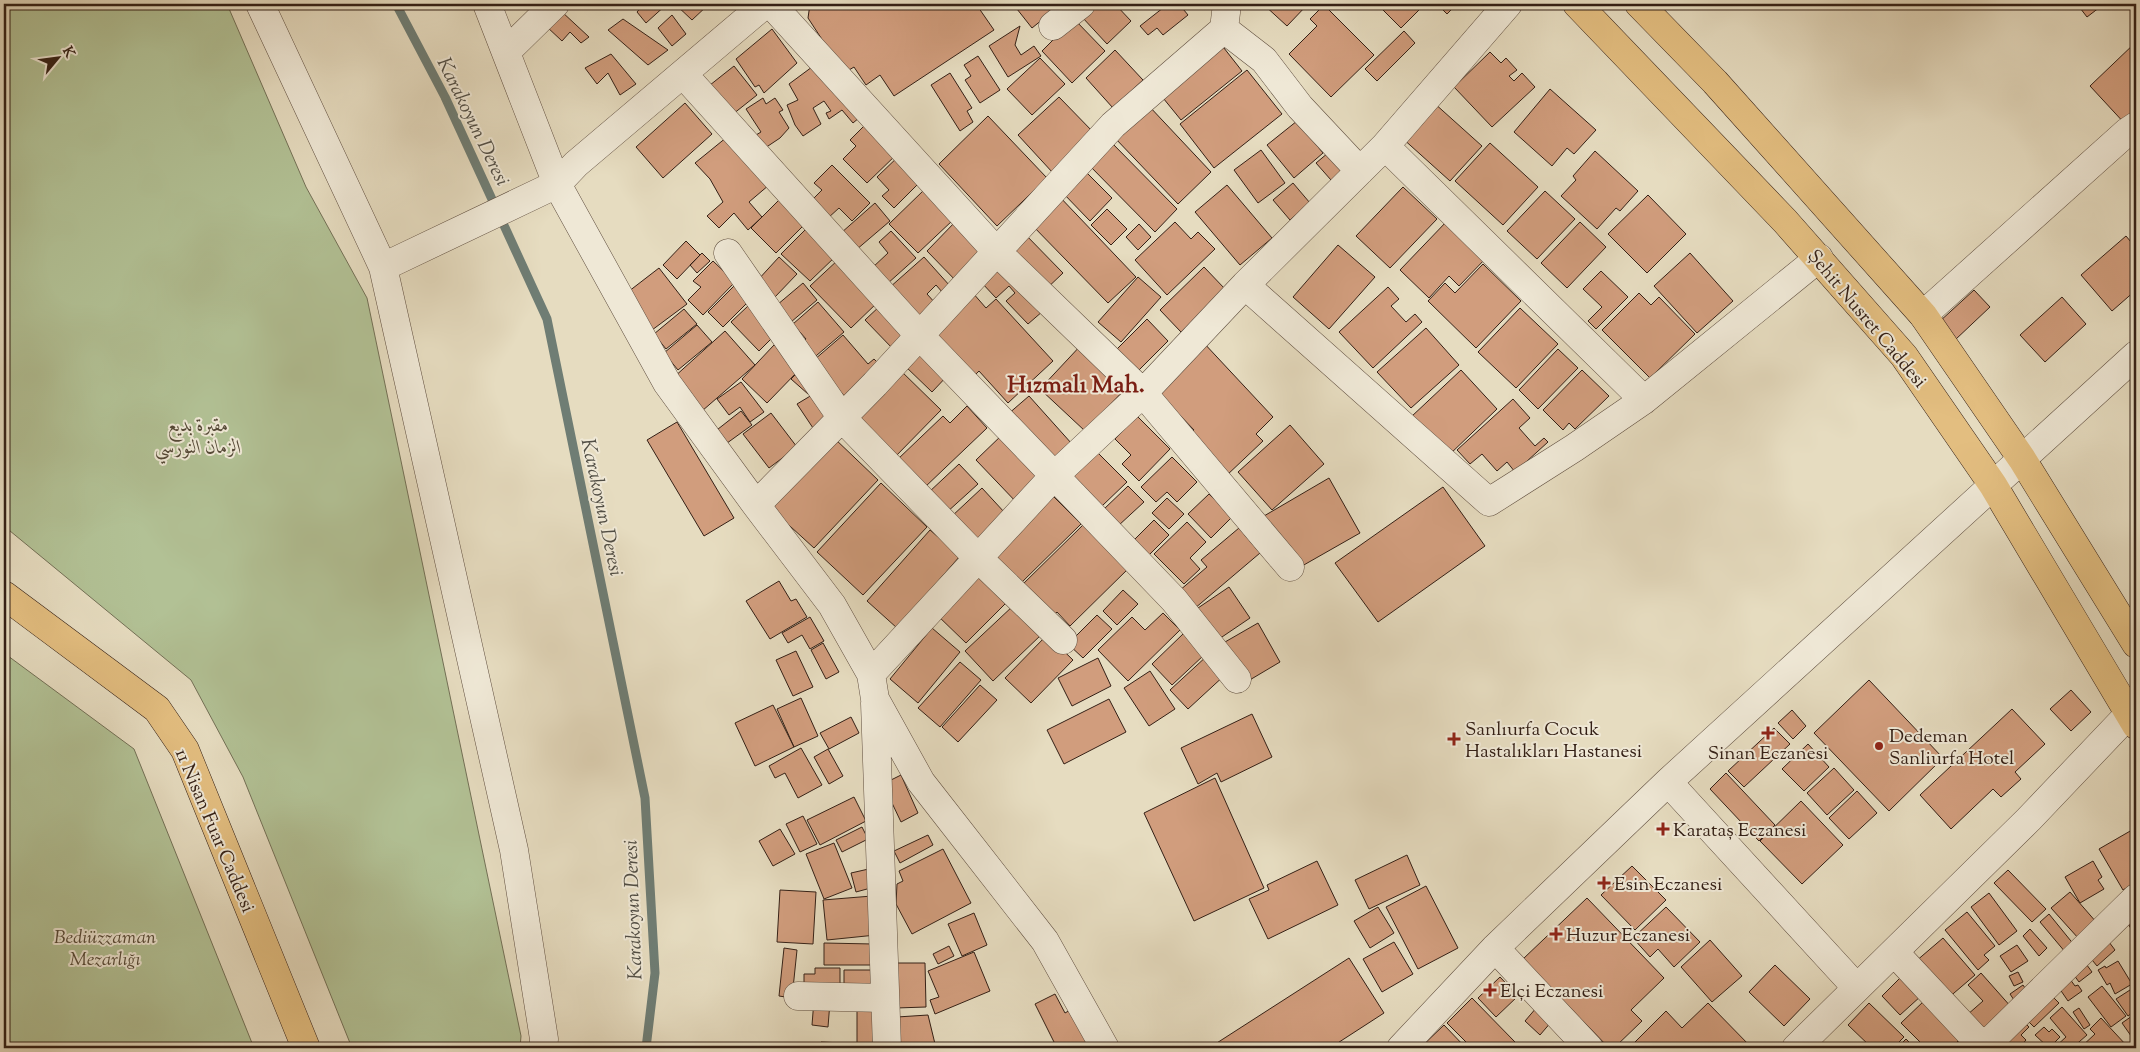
<svg xmlns="http://www.w3.org/2000/svg" width="2140" height="1052" viewBox="0 0 2140 1052" font-family="'Sorts Mill Goudy',Amiri,serif">
  <style>
    .green { fill: #b2c195; stroke: #737056 }
    .lines { fill: none; stroke-linecap: round; stroke-linejoin: round }
    .stream { stroke: #6f7d74; stroke-width: 9 }
    .building { fill: #d19d7d; stroke: #342016 }
    .minor-casing { stroke: #604f40; stroke-width: 29 }
    .major-casing { stroke: #342016; stroke-width: 29 }
    .minor { stroke: #efe8d6; stroke-width: 28 }
    .major { stroke: #e3be80; stroke-width: 28 }
    .poi-dot { fill: #8f2418; stroke: #efe8d6; stroke-width: 2 }
    .labels { text-anchor: middle; stroke-width: 4; stroke-linejoin: round; paint-order: stroke }
    .street-label { font-size: 19px; fill: #342016; stroke: #efe8d6 }
    .park-label { font-size: 19px; font-style: italic; fill: #544836; stroke: #efe8d6 }
    .poi-label { font-size: 19px; fill: #342016; stroke: #efe8d6; text-anchor: start }
    .water-label { font-size: 20px; font-style: italic; fill: #514e45; stroke: #efe8d6 }
    .district-label { font-size: 24px; font-weight: bold; fill: #7a1f14; stroke: #efe8d6 }
  </style>
  <rect width="100%" height="100%" fill="#e6dcc0"/>
  <filter id="stains"><feTurbulence type="fractalNoise" baseFrequency=".004" numOctaves="4"/><feColorMatrix values="0 0 0 0 .2 0 0 0 0 .09 0 0 0 0 .02 0 0 0 .5 -.17"/></filter>
  <radialGradient id="worn" r=".72"><stop offset=".6" stop-color="#630" stop-opacity="0"/><stop offset="1" stop-color="#630" stop-opacity=".3"/></radialGradient>
  <path class="green" d="M10,4h217l79,183 61,111 154,738 -1,12h-168l-109,-271 -52,-97 -187,-154v-514z
    M4,653l130,96 120,299h-250z"/>
  <g class="lines">
    <path class="stream" d="M396,4l49,93 102,222 98,479 10,175 -9,75"/>
  </g>
  <path class="building" d="M644,4h23l-21,19 -9,-11z
    M675,4h34l-17,16z
    M810,4h166l18,26 -100,66 -14,-21 -14,10 -12,-18 -10,6 -36,-55z
    M1013,4h34l6,7 -21,17z
    M1096,4h19l16,17 -24,23 -25,-27z
    M1168,4h11l9,11 -25,20 -6,-7 -9,7 -8,-9z
    M1263,4h45l-21,22z
    M1377,4h48l-24,24z
    M1437,4h20l-10,10z
    M2077,4h27l-17,13z
    M1324,5l50,50 -43,42 -42,-43 28,-28 -7,-7z
    M561,11l28,26 -8,6 -11,-11 -8,9 -16,-15z
    M672,15l14,19 -14,12 -14,-18z
    M623,19l45,31 -20,15 -40,-35z
    M1074,19l31,32 -33,32 -30,-32z
    M1020,26l-5,19 6,10 13,-9 7,10 -33,21 -19,-31z
    M772,29l25,34 -33,30 -5,-8 -4,2 -19,-28z
    M1404,31l11,12 -38,38 -12,-12z
    M2136,42v75l-9,9 -37,-40z
    M1220,43l22,28 -61,49 -22,-27z
    M1115,50l28,30 -30,28 -27,-30z
    M1490,52l11,11 5,-5 11,12 -8,6 5,5 8,-8 13,14 -43,40 -38,-40z
    M611,54l25,30 -16,11 -12,-22 -11,11 -12,-16z
    M978,56l22,34 -20,13 -15,-23 6,-4 -7,-11z
    M1040,58l25,26 -33,31 -25,-26z
    M734,66l23,29 -29,23 -23,-29z
    M812,67l48,50 -7,6 -11,-13 -13,9 -3,-6 5,-2 -7,-10 -11,7 8,16 -18,12 -8,-11 -8,-20 11,-5 -9,-16z
    M1247,70l35,44 -68,54 -34,-44z
    M950,73l22,35 -5,3 6,11 -13,9 -29,-46z
    M1550,89l46,41 -22,24 -7,-6 -15,18 -38,-34z
    M1059,97l36,37 -42,39 -35,-38z
    M763,98l3,6 9,-6 8,12 -4,2 10,16 -9,10 -15,10 -9,-13 5,-3 -15,-23z
    M1433,102l49,44 -32,35 -49,-44z
    M685,103l27,31 -49,44 -27,-31z
    M1148,105l63,67 -33,32 -64,-67z
    M988,116l59,62 -50,48 -58,-62z
    M869,121l30,31 -32,31 -24,-24 13,-13 -6,-6z
    M1297,121l26,32 -29,25 -27,-33z
    M727,137l42,48 -20,17 13,15 -14,13 -14,-17 -15,15 -12,-12 16,-14 -13,-23 -15,-16z
    M1108,139l69,70 -22,23 -70,-71z
    M1490,143l48,44 -35,38 -48,-44z
    M1261,150l24,33 -27,20 -24,-33z
    M1595,151l43,40 -18,20 -4,-3 -19,21 -36,-33 15,-16 -3,-4z
    M902,153l23,24 -31,31 -12,-12 7,-6 -12,-13z
    M1328,153l14,17 -11,10 -15,-17z
    M832,165l38,38 -18,18 -13,-13 -11,10 -17,-17 11,-11 -8,-7z
    M1083,169l29,29 -22,23 -29,-30z
    M1293,183l17,20 -20,17 -17,-20z
    M1227,185l45,53 -32,27 -45,-53z
    M1403,187l34,32 -47,49 -34,-32z
    M924,190l29,30 -35,33 -29,-29z
    M1545,191l30,28 -38,40 -30,-28z
    M1057,194l79,83 -28,26 -79,-81z
    M1648,195l38,39 -39,39 -39,-39z
    M783,196l25,25 -32,32 -25,-25z
    M875,203l15,18 -34,29 -15,-17z
    M1107,209l20,20 -16,16 -20,-20z
    M957,220l33,35 -30,30 -33,-34z
    M1448,220l39,37 -28,29 -10,-10 -20,22 -29,-28z
    M1175,222l16,17 7,-7 17,17 -48,46 -32,-35z
    M1580,222l26,25 -39,41 -26,-25z
    M1139,224l12,13 -13,13 -12,-13z
    M809,226l28,29 -27,26 -29,-27z
    M891,231l25,27 -29,26 -15,-16 16,-15 -9,-11z
    M1022,231l41,42 -20,19 -40,-42z
    M2126,236l10,12v42l-24,21 -31,-36z
    M686,241l14,14 -23,24 -14,-14z
    M1338,245l37,32 -46,52 -36,-32z
    M702,253l8,8 -13,12 -7,-8z
    M1690,253l43,48 -36,32 -43,-47z
    M779,257l18,17 -23,24 -17,-17z
    M924,257l26,29 -7,7 -7,-8 -9,9 9,10 -18,17 -29,-33z
    M839,259l40,42 -28,27 -41,-42z
    M713,261l22,21 -32,33 -15,-15 13,-13 -8,-6z
    M1483,264l38,37 -45,47 -48,-47 17,-18 10,10z
    M999,265l44,46 -15,13 -22,-23 9,-8 -6,-7 -13,12 -15,-16z
    M1204,267l21,22 -44,43 -21,-22z
    M659,268l28,36 -39,29 -24,-38z
    M1601,271l27,26 -32,32 -8,-8 14,-14 -19,-18z
    M1138,277l23,20 -40,45 -23,-20z
    M803,283l14,17 -26,22 -14,-17z
    M734,286l15,15 -26,26 -15,-15z
    M1388,287l11,12 -8,7 15,16 9,-8 7,8 -49,46 -34,-36z
    M1974,290l16,17 -35,33 -16,-18z
    M972,292l14,16 10,-9 57,62 -45,42 -29,-32 -8,8 -43,-47z
    M1639,293l12,12 8,-8 36,37 -45,44 -48,-48z
    M2062,297l24,27 -41,38 -25,-27z
    M818,302l26,30 -34,29 -13,-15 9,-7 -13,-15z
    M882,304l28,31 -16,15 -29,-30z
    M748,306l28,28 -17,17 -28,-29z
    M1520,308l38,36 -42,44 -38,-36z
    M684,309l13,15 -31,25 -12,-15z
    M1147,319l21,22 -34,34 -22,-21z
    M697,325l15,17 -34,28 -14,-17z
    M1426,328l33,37 -48,43 -34,-36z
    M725,331l30,34 -53,46 -29,-33z
    M843,335l25,29 6,-5 7,7 -36,31 -31,-37z
    M1202,341l71,76 -17,17 7,7 -37,35 -38,-40 6,-6 -41,-43z
    M1083,343l45,43 -43,45 -45,-42z
    M774,345l26,24 -33,34 -25,-24z
    M921,347l28,27 -17,18 -28,-27z
    M1558,349l20,19 -40,41 -19,-19z
    M898,368l43,42 -48,49 -43,-41z
    M800,370l17,16 -9,8 -17,-15z
    M1461,370l36,39 -49,47 -37,-39z
    M1582,370l27,26 -34,33 -6,-6 -6,7 -20,-20z
    M741,382l23,30 -14,10 -10,-15 -11,8 -12,-16z
    M817,392l15,23 -19,13 -16,-24z
    M1029,396l43,48 -21,19 -44,-48z
    M1513,399l17,19 -11,10 16,18 9,-8 4,4 -33,30 -8,-10 -10,9 -15,-17 -12,10 -13,-14z
    M967,406l20,22 -63,60 -27,-28 46,-44 7,7z
    M741,411l11,14 -29,21 -10,-13z
    M771,413l26,34 -28,21 -26,-34z
    M1137,416l33,33 -31,32 -17,-17 9,-9 -16,-16z
    M677,422l57,96 -30,18 -57,-96z
    M1290,425l34,39 -52,46 -34,-38z
    M1004,433l43,44 -28,28 -43,-45z
    M833,437l45,43 -64,68 -46,-42z
    M1094,449l33,33 -25,24 -32,-32z
    M1172,457l25,25 -20,20 -10,-10 -11,10 -15,-15z
    M959,464l19,20 -32,29 -18,-20z
    M1329,478l31,55 -65,37 -31,-54z
    M881,483l46,44 -64,68 -46,-43z
    M1128,486l16,16 -26,24 -15,-16z
    M1443,487l42,59 -107,76 -43,-59z
    M982,488l23,25 -31,29 -23,-25z
    M1049,492l32,32 -62,61 -32,-31z
    M1209,494l23,23 -21,21 -23,-24z
    M1167,498l17,16 -15,15 -17,-16z
    M1154,520l15,15 -26,26 -15,-15z
    M1087,521l44,45 -61,60 -13,-14 -6,6 -31,-31z
    M1187,522l19,20 -16,16 10,11 -16,15 -30,-30z
    M1239,528l21,25 -66,56 -15,-18 28,-24 -6,-7z
    M930,530l30,26 -63,72 -30,-27z
    M976,570l32,31 -42,42 -31,-30z
    M779,581l12,20 5,-2 11,18 -37,22 -24,-38z
    M1229,587l21,31 -31,21 -21,-31z
    M1123,590l15,14 -21,21 -14,-14z
    M1014,605l28,29 -49,47 -28,-30z
    M1163,613l17,17 -52,51 -30,-31 34,-33 13,13z
    M1097,615l15,14 -29,29 -15,-14z
    M810,617l14,24 -14,8 -8,-14 -14,8 -6,-10z
    M1258,623l22,39 -32,19 -23,-39z
    M932,628l28,24 -42,51 -28,-24z
    M1184,633l20,22 -32,30 -20,-21z
    M1047,635l26,25 -42,43 -26,-25z
    M823,643l16,29 -13,7 -15,-29z
    M796,651l17,36 -20,9 -17,-36z
    M1208,655l18,19 -38,35 -18,-19z
    M1098,658l13,28 -39,20 -14,-28z
    M960,662l21,18 -41,47 -22,-19z
    M1150,671l25,38 -26,17 -25,-38z
    M1869,680l74,78 -54,53 -75,-78z
    M980,685l17,15 -39,42 -16,-15z
    M2071,690l20,22 -20,19 -21,-22z
    M801,698l17,38 -24,11 -17,-38z
    M1109,699l17,33 -62,32 -17,-34z
    M773,705l21,42 -39,19 -20,-43z
    M2012,709l33,35 -30,28 6,7 -20,18 -8,-8 -42,40 -31,-34z
    M1792,710l14,16 -13,13 -15,-16z
    M1252,714l20,43 -51,25 -4,-9 -19,11 -17,-36z
    M851,717l8,16 -30,16 -9,-16z
    M1774,728l16,16 -46,43 -16,-16z
    M1808,744l21,23 -25,24 -22,-22z
    M801,748l21,37 -24,13 -13,-25 -10,5 -6,-12z
    M828,749l15,27 -14,8 -15,-27z
    M1834,768l20,22 -27,25 -20,-22z
    M1726,773l49,52 -16,16 -49,-52z
    M901,775l17,38 -17,9 -18,-38z
    M1215,778l49,110 -70,33 -50,-108z
    M1857,791l20,22 -28,26 -20,-21z
    M854,797l12,24 -46,24 -13,-25z
    M1801,801l42,44 -41,39 -42,-43z
    M803,816l14,28 -17,8 -14,-28z
    M862,827l6,12 -26,13 -6,-12z
    M780,829l15,25 -22,12 -14,-25z
    M2132,830l4,8v44l-13,8 -24,-41z
    M928,835l5,10 -33,18 -6,-12z
    M834,843l18,45 -28,11 -18,-45z
    M943,849l28,54 -59,31 -16,-30 1,-20 6,-3 -4,-10z
    M1407,855l13,30 -51,24 -14,-29z
    M1317,861l21,44 -70,34 -19,-40 20,-9 -2,-5z
    M2093,861l9,16 -4,3 6,9 -24,14 -15,-26z
    M1632,866l34,34 -31,30 -34,-35z
    M873,868l5,18 -22,6 -5,-19z
    M2008,870l38,39 -14,13 -38,-39z
    M1426,886l32,62 -40,21 -32,-62z
    M780,890l36,2 -3,52 -36,-2z
    M2070,892l27,31 -18,16 -28,-31z
    M1989,893l28,38 -18,14 -28,-38z
    M872,896l4,39 -49,5 -4,-40z
    M1587,898l77,80 -33,32 11,11 -28,27h-5l-86,-89z
    M1378,907l16,26 -24,15 -16,-27z
    M1666,907l34,35 -26,25 -16,-18 -8,8 -17,-19z
    M2136,907v30l-9,-15z
    M1967,912l28,34 -11,9 5,5 -11,10 -33,-40z
    M974,913l13,32 -25,11 -14,-32z
    M2049,914l26,32 -9,7 -26,-31z
    M2030,929l17,19 -8,8 -16,-20z
    M1943,938l32,37 -28,24 -32,-37z
    M1710,940l32,36 -30,26 -31,-35z
    M1394,942l19,32 -31,18 -19,-33z
    M2109,942l6,8 -18,16 -13,-16z
    M824,943l49,1v21h-49z
    M2017,945l11,16 -17,11 -11,-16z
    M949,946l5,10 -16,8 -5,-10z
    M784,948l13,2 -5,48 -13,-2z
    M974,952l16,39 -55,23 -5,-14 9,-3 -11,-26z
    M2081,957l11,15 -13,10 -11,-15z
    M1349,958l35,55 -54,35h-121z
    M2118,961l14,23 -17,10 -5,-11 -3,2 -9,-15 7,-4 1,2z
    M895,963h30l1,44 -30,1z
    M1775,965l35,34 -26,27 -35,-34z
    M815,968h25v21l-36,-1v-14h11z
    M844,970h30v18h-30z
    M2018,972l5,10 -9,4 -5,-10z
    M1981,973l31,35 -28,26 -17,-19 16,-14 -15,-16z
    M2067,975l8,11 3,-1 4,6 -14,10 -13,-19z
    M1902,976l19,20 -21,19 -18,-19z
    M1500,977l18,19 -22,21 -18,-19z
    M2023,985l8,12 -13,9 -8,-12z
    M2102,986l24,30 -15,11 -23,-30z
    M2046,990l13,13 -25,24 -13,-13z
    M2130,990l6,9v11l-8,6 -12,-17z
    M1055,994l10,19 7,-4 18,36 -7,3h-26l-22,-44z
    M1472,998l43,44 -6,6h-37l-25,-25z
    M814,1000l16,2 -2,25 -16,-2z
    M1925,1000l37,37 -11,11h-25l-25,-25z
    M1708,1003l44,45h-123l37,-37 16,17z
    M1869,1003l35,34 -11,11h-21l-24,-23z
    M1537,1007l15,14 -12,14 -15,-14z
    M2062,1007l25,28 -15,13 -17,-1 11,-10 -16,-19z
    M2079,1008l11,17 -6,4 -11,-17z
    M857,1009h17l-1,39h-16z
    M2135,1014l1,2v27l-14,-20z
    M928,1015l8,33h-37l-2,-31z
    M2019,1017l10,10 -8,8 5,5 -7,8h-21z
    M2101,1018l26,28 -2,2h-45l15,-14 -5,-5z
    M1444,1025l22,23h-46z
    M2044,1027l5,5 3,-3 8,8 -11,11 -14,-13z
    M1906,1039l9,9h-18z
    M821,1042l22,1v5h-22z"/>
  <g class="lines">
    <g class="minor-casing">
      <path id="minor" d="M260,4l123,263 131,583 30,189 -1,9
        M487,4l70,180 110,199 89,122 76,100 39,69 4,25 46,83 124,159 60,107
        M771,4l225,247 147,142 147,174
        M1053,26l28,-22
        M1224,29l40,31 36,47 60,64
        M506,52l49,-48
        M683,74l237,262 254,264 63,79
        M1385,146l259,254
        M728,253l114,165 135,139 86,83
        M383,267l174,-83 19,-20 189,-160
        M1245,285l244,217 85,-54 70,-48 175,-142
        M1923,315l204,-183 9,-6
        M756,505l119,-121 238,-259 111,-96 3,-25
        M871,674l183,-198 89,-83 102,-108 140,-139 123,-142
        M875,703l12,345
        M1668,782l188,205
        M1495,948l94,100
        M1895,953l89,95
        M798,996l86,2
        M1401,1048l94,-100 173,-166 468,-427
        M1796,1048l233,-229 101,-106
        M1983,1048l153,-150"/>
    </g>
    <g class="major-casing">
      <path id="major" d="M1577,4l208,217 119,135 89,129 143,240
        M1639,4l76,78 208,233 99,144 114,185
        M4,595l153,114 28,41 121,298"/>
    </g>
    <use href="#minor" class="minor"/>
    <use href="#major" class="major"/>
  </g>
  <g class="poi-dot">
    <path d="M1765.5 725.5h5v5h5v5h-5v5h-5v-5h-5v-5h5z"/>
    <path d="M1451.5 731.5h5v5h5v5h-5v5h-5v-5h-5v-5h5z"/>
    <circle cx="1879" cy="746" r="5"/>
    <path d="M1660.5 821.5h5v5h5v5h-5v5h-5v-5h-5v-5h5z"/>
    <path d="M1601.5 875.5h5v5h5v5h-5v5h-5v-5h-5v-5h5z"/>
    <path d="M1553.5 926.5h5v5h5v5h-5v5h-5v-5h-5v-5h5z"/>
    <path d="M1487.5 982.5h5v5h5v5h-5v5h-5v-5h-5v-5h5z"/>
  </g>
  <g class="labels">
    <g class="street-label">
      <text transform="translate(1868 318) rotate(50)" y="7">Şehit Nusret Caddesi</text>
      <text transform="translate(216 830) rotate(67)" y="7">11 Nisan Fuar Caddesi</text>
    </g>
    <g class="park-label">
      <text x="198" y="431">مقبرة بديع<tspan x="198" dy="22">الزمان النورسي</tspan></text>
      <text x="105" y="943">Bediüzzaman<tspan x="105" dy="22">Mezarlığı</tspan></text>
    </g>
    <g class="poi-label">
      <text x="1465" y="735">Sanlıurfa Cocuk<tspan x="1465" dy="22">Hastalıkları Hastanesi</tspan></text>
      <text x="1889" y="742">Dedeman<tspan x="1889" dy="22">Sanliurfa Hotel</tspan></text>
      <text x="1768" y="759" text-anchor="middle">Sinan Eczanesi</text>
      <text x="1673" y="836">Karataş Eczanesi</text>
      <text x="1614" y="890">Esin Eczanesi</text>
      <text x="1566" y="941">Huzur Eczanesi</text>
      <text x="1500" y="997">Elçi Eczanesi</text>
    </g>
    <g class="water-label">
      <text transform="translate(474 121) rotate(64)" y="7">Karakoyun Deresi</text>
      <text transform="translate(603 507) rotate(78)" y="7">Karakoyun Deresi</text>
      <text transform="translate(632 910) rotate(-92)" y="7">Karakoyun Deresi</text>
    </g>
    <g class="district-label">
      <text x="1076" y="392">Hızmalı Mah.</text>
    </g>
  </g>
  <rect width="2140" height="1052" fill="none" stroke="#e6dcc0" stroke-width="20"/>
  <rect x="5" y="5" width="2130" height="1042" fill="none" stroke="#342016" stroke-width="2.5"/>
  <rect x="10" y="10" width="2120" height="1032" fill="none" stroke="#342016"/>
  <g transform="translate(58 58) rotate(61)" stroke="#efe8d6" stroke-width="4" paint-order="stroke">
  <path d="M0-4L9 19L0 12L-9 19Z" fill="#342016"/>
  <text y="-8" font-size="14" font-weight="bold" text-anchor="middle" fill="#342016">K</text>
  </g>
  <rect width="100%" height="100%" filter="url(#stains)"/>
  <rect width="100%" height="100%" fill="url(#worn)"/>
</svg>
